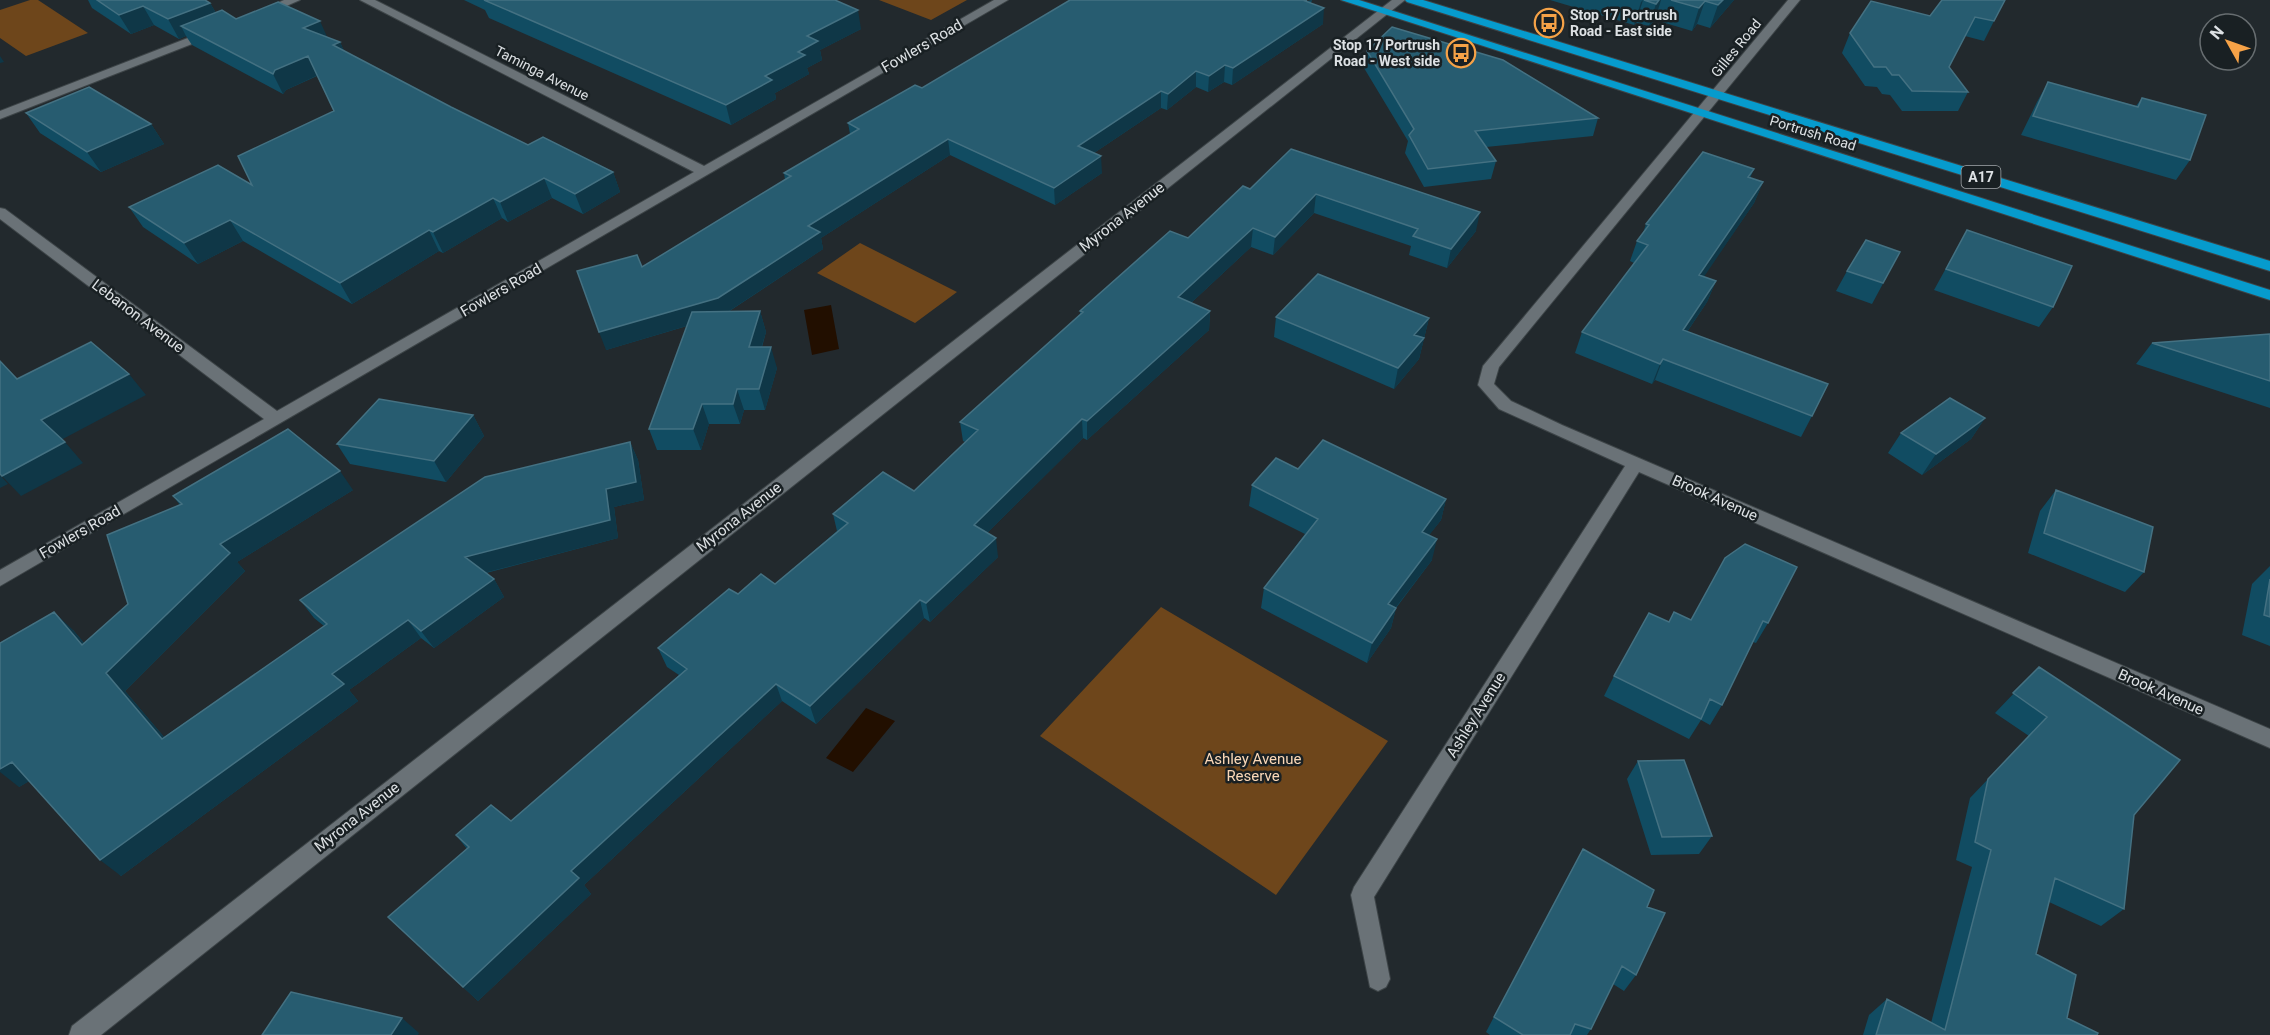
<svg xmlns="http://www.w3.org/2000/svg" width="2270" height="1035" viewBox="0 0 2270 1035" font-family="Roboto,sans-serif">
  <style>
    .green { fill: #6e461b }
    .water { fill: #220f00 }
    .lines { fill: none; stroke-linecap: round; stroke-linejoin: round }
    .minor-casing { stroke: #3d4447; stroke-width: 2 }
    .highway-casing { stroke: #3d4447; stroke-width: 2 }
    .minor { fill: #6a7277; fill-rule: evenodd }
    .highway { fill: #069bcd; fill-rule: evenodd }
    .wall { fill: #114c62 }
    .shaded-wall { fill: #0f3747 }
    .building { fill: #275c70; stroke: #447182; stroke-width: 1.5 }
    .labels { text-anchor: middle; stroke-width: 5; stroke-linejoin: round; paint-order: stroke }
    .far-poi-label { font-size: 14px; font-weight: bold; fill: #dde1e4; stroke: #192023; text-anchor: start }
    .far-street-label { font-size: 14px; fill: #dde1e4; stroke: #192023 }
    .shield { fill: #192023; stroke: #a2a7aa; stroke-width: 1.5 }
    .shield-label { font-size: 14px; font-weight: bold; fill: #dde1e4 }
    .street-label { font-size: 15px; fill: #dde1e4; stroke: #192023 }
    .park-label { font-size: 15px; fill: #fbd8b7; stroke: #192023 }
  </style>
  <rect width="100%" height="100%" fill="#22292d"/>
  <path class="green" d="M30,0h8l50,33 -62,23 -26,-18v-28z
    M879,0h88l-36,20z
    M860,243l97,49 -42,31 -98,-50z
    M1161,607l227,134 -112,154 -236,-159z"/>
  <path class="water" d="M831,305l8,44 -27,6 -8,-45z
    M866,708l29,13 -42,51 -27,-14z"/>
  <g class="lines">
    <g class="minor-casing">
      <path id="minor" d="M284,0h16l-34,15 -4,1 -6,-3z
        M360,0h15l329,166 290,-166h14l-1008,586v-16l264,-151 -264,-200v-11l5,1 272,202 417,-239z
        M1392,0h13l-1304,1035h-32l3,-9z
        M1788,0h12l-301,367 -5,17 17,17 51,24 708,304v19l-631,-276 -265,425 16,82 -4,8 -8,4 -8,-4 -19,-92 3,-8 271,-421 -126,-57 -21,-24 5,-19z
        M211,29l6,4 -2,2 -215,84v-8z"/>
    </g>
    <g class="highway-casing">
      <path id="highway" d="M1341,0h18l911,290v10z
        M1405,0h18l847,261v10l-863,-269z"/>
    </g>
    <use href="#minor" class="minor"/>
    <use href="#highway" class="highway"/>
  </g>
  <path class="wall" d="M88,0h117l5,3 6,10 20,6 92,19 12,4 4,9 107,56 77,38 85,27 7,20 -37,22 -31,-16 -44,24 -6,-4 -59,35 -4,-2 -87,53 -109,-63 -45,23 -55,-37 -14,-20 123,-22 82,-74 -17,-35 -31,14 -3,4 -91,-49 -6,-9 -7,3 -25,-14 -23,9 -39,-26z
    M464,0h371l26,29 -41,21 2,10 -15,8 2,6 -34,19 1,6 -45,26 -242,-107 -4,-8z
    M1312,0l-1,3 12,21 -91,61 -8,-3 -16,10 -12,-5 -29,23 -6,-2 -67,45 8,20 -47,32 -105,-50 -129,83 2,11 -95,63 32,-1 6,21 -4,15 15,21 -12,42h-21l-4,14h-31l-8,26h-44l-8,-21 38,-103 -81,24 36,-83 143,-87 -1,-7 66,-39 -2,-11 74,-35z
    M1550,0h184l-24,28 -13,-4 -5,7 -37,-11 -6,6 -13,-3 -2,2z
    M1942,0l52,21 -10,20 -19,-5 -16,31 19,25 -10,19h-56l-12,-16 -8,-1 -5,-7 -12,-1 -23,-33 8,-20 80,-17z
    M1367,51l231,67 -5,18 -107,11 10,14 -5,18 -67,8 -19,-34 3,-12 -44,-73z
    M2048,82l88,24 6,-8 48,62 -14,20 -155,-45 16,-33z
    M26,113l125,11 13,20 -63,28 -61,-39z
    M1291,149l185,82 -29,37 -38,-13 2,-9 -97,-33 -41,42 -22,-8 -60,56 19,8 -1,19 -122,110 -4,-2 -96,95 11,24 -68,65 -6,-4 -108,106 -34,-23 -198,184 7,9 -113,107 -90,-84 79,-68 -11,-14 55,-14 168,-146 -12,-8 -9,-19 80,-54 37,-10 62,-53 -4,-17 81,-23 51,-49 -2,-1 -3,-19 120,-107v-4l108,-73 62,-49z
    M1754,169l-4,9 13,4 -9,21 -51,74 13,4 -9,21 -20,30 125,84 -11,21 -146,-57 -3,4 -77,-31 7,-21 52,-69 -4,-2 7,-20 6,-8 3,-9z
    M1967,230l86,77 -14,20 -105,-37z
    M1900,252l-28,52 -36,-13 11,-20z
    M1276,317l153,1 -10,41 -25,30 -120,-52z
    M2270,334v74l-134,-44 16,-21z
    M473,415l11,21 -38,46 -96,-18 -13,-20z
    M1985,418l-14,21 -49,36 -34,-22 13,-20z
    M630,442l8,18 6,40 -30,7 4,31 -132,35 8,6 10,18 -70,51 -13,-10 -72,52 9,11 -237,175 -92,-95 -10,6 54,-157 11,13 44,-39 52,-99 -7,-9 180,-6 -116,72 8,9 -120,120 39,46 160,-111 -10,-8 -14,-18z
    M1298,469l148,30 -5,21 -12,15 3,25 -36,48 -5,20 -24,35 -106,-55 3,-20 41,-54 -56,-28 3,-21z
    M2056,490l88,82 -19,20 -97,-39 12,-42z
    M1725,558l43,65 -12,20 -3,-1 -31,63 -12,20 -9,-5 -12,19 -85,-43 10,-20 55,-54 22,-2z
    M2270,566v80l-28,-11 10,-51z
    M2039,667l95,148 -10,94 -23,17 -52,-24 -13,52 31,64 30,17h-234l6,-20 18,-16 44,24 41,-156 -16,-7 14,-62 59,-62 -34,-23z
    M1638,761l74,75 -13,18 -48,1 -24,-76z
    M1573,867l74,40 -11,68 -12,16 -11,-7 -22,45 -4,6h-97l-4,-3z"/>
  <path class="shaded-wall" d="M1643,0l-7,23 -2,2 7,-23z
    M1659,0h2l-6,20 -6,6 7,-22z
    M1723,0h11l-24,28 8,-23z
    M1705,1l-8,23 -5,7 7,-23z
    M210,3l11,19 -40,4 5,10 -7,3 -11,-20z
    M143,6l11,19 -23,9 -12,-19z
    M1324,8l-1,16 -91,61 1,-17z
    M858,10l3,19 -41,21 2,10 -15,8 2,6 -34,19 1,6 -45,26 -5,-20 72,-53 9,-16z
    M320,21l9,20 -26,-13z
    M340,42l9,20 -16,-17z
    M0,56l4,6 -4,1z
    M308,56l10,19 -32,15 -3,4 -10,-20 2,-4z
    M1225,65l-1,17 -16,10 1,-16z
    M1196,71v16l-29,23 1,-16z
    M1161,91v17l-82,55 -1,-17z
    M151,124l13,20 -63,28 -14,-20z
    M948,139l2,16 -129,83 2,11 -100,66 -117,35 -7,-18 209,-106z
    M1101,156l1,17 -47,32 -1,-17z
    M613,172l7,20 -37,22 -8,-20z
    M544,178l8,20 -44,24 -8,-20z
    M1763,182l-9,21 -63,93 8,-21z
    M1316,194l-2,19 -41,42 2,-18z
    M493,198l9,20 -59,35 -10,-21z
    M1480,212l-4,19 -29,37 4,-19z
    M230,220l13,21 -45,23 -14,-21z
    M1253,228l-2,19 -74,69 1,-19z
    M429,230l10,21 -87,53 -12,-21z
    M1716,281l-9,21 -33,49 9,-21z
    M760,311l6,21 -11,36 -6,-21z
    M1210,311l-1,19 -122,110v-19z
    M1429,318l-10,41 -25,30 4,-21 16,-33z
    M771,347l6,21 -12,42 -6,-21z
    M1663,359l-8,21 -3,4 8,-20z
    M129,374l17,21 -87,46 -18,-21z
    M737,389l7,21 -4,14 -7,-20z
    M702,404l7,20 -8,26 -8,-21z
    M473,415l11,21 -38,46 -12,-21z
    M1985,418l-14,21 -49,36 14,-21z
    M1082,419l1,19 -107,106 -2,-19z
    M65,442l18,21 -62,33 -19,-20z
    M630,442l8,18 6,40 -30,7 4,31 -142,37 -11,-18 141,-68z
    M340,471l13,19 -116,72 8,9 -120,120 55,65 -18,-17 -56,-66 114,-129z
    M0,475l8,9 -8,4z
    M1446,499l-5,21 -25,32 6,-20z
    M996,538l2,19 -68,65 -4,-19z
    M1437,539l-5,21 -49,64 5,-20z
    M494,579l10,18 -70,51 -13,-17z
    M920,600l4,18 -108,106 -6,-18z
    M1396,608l-5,20 -24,35 5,-20z
    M54,612l19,18 28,33 -19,-18z
    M408,620l13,18 -72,52 9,11 -237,175 -21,-16 232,-186z
    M776,684l6,17 -198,184 7,9 -113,107 -15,-14 108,-116z
    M12,762l21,17 -14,8 -19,-15v-3z
    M402,1018l17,15 -1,2h-27z"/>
  <path class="building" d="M97,0h108l5,3 -42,16 -25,-13 -24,9z
    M484,0h351l23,10 -51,26 11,5 -20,11 7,3 -40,21 7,4 -46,25z
    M1070,0h237l-2,1 19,7 -91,60 -8,-3 -16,11 -13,-5 -28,23 -7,-3 -83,55 23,10 -47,32 -106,-49 -140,87 12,6 -102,66 -119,34 -22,-61 60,-16 5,12 149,-91 -7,-3 75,-44 -11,-6 67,-38 7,3z
    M1644,0h15l-3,4z
    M1671,0h52l-5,5 -13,-4 -6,7z
    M1942,0h63l-11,21 -19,-4 -26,50 19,25 -56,-1 -13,-16h-7l-6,-8h-12l-24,-34 21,-32 59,15z
    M278,2l42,19 -17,7 37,14 -7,3 118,62 77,38 15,-8 70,35 -38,22 -31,-16 -44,24 -7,-4 -60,34 -4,-2 -89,53 -110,-63 -46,23 -55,-36 89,-42 34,20 -14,-29 96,-45 -26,-55 -33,14 -2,4 -92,-48 41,-16 14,9z
    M1392,27l111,33 95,58 -123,13 21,30 -68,8 -19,-34 5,-6 -47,-78z
    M2048,82l90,25 4,-9 64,17 -16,45 -157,-44z
    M89,87l62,37 -64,28 -61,-39z
    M1291,149l189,63 -29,37 -38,-13 5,-7 -102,-35 -41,43 -22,-9 -75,69 32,14 -123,110 -5,-2 -108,106 22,13 -70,65 -6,-3 -110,106 -34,-22 -205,187 8,7 -116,109 -75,-70 81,-70 -13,-12 35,-30 20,16 176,-152 -29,-21 71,-59 9,5 23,-20 14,10 73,-61 -15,-9 50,-42 31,19 64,-61 -18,-8 123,-110 -3,-1 90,-80 18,7 55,-52 7,3z
    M1703,152l51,17 -6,8 15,5 -64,93 17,6 -33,49 145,54 -16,32 -149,-57 -3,5 -78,-32 66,-87 -11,-4 12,-16 -3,-1z
    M1967,230l105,36 -19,41 -107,-38z
    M1866,240l34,12 -17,31 -36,-12z
    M1318,274l111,44 -15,17 10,3 -26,30 -122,-51z
    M760,311l-11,36h22l-12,42h-22l-4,15h-31l-9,25h-44l43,-117z
    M2270,334v47l-118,-38z
    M91,342l38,32 -88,46 24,22 -63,34 -2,-2v-113l17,18z
    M1950,398l35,20 -49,36 -35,-21z
    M379,399l94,16 -39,46 -97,-17z
    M288,429l52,42 -120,73 10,9 -124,120 56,66 165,-115 -27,-24 185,-123 145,-35 6,40 -30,7 4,31 -145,37 29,22 -73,52 -13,-11 -76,54 12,10 -244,176 -88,-98 -12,7v-126l54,-31 28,33 46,-41 -21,-69 75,-31 -9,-8z
    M1323,440l123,59 -24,33 15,7 -49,65 8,4 -24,35 -108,-55 54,-69 -66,-34 24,-27 22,11z
    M2056,490l97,37 -9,45 -100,-39z
    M1745,544l52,23 -29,56 -5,-2 -41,84 -12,-6 -9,20 -87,-43 35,-63 20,9 5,-10 17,8 34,-62z
    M2270,579v38l-6,-2z
    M2039,667l141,93 -46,55 -10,94 -69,-31 -19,76 40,21 -9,43 31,15 -1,2h-221l11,-36 58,31 46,-180 -16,-8 13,-63 59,-62 -34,-24z
    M1684,760l28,76 -50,1 -24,-76z
    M1583,849l71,41 -7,17 18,6 -29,62 -14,-9 -31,63 -16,-5 -5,11h-47l-29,-18z
    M291,992l111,26 -11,17h-129z"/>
  <defs>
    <g id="bus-ring" transform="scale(1.5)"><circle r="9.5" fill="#192023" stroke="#f6a247" stroke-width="1.5"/><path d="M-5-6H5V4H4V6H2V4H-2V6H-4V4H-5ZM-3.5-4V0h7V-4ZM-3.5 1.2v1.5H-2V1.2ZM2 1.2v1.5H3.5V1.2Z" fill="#f6a247"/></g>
  </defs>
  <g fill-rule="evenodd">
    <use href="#bus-ring" x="1549" y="23"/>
    <use href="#bus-ring" x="1461" y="53"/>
  </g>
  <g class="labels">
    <g class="far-poi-label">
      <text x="1570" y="20">Stop 17 Portrush<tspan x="1570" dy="16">Road - East side</tspan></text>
      <text x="1440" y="50" text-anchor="end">Stop 17 Portrush<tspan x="1440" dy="16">Road - West side</tspan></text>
    </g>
    <g class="far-street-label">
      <text transform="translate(1736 48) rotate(-51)" y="5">Gilles Road</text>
      <text transform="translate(542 73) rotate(27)" y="5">Taminga Avenue</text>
      <text transform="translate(1813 133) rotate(17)" y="5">Portrush Road</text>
    </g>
    <rect class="shield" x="1961.5" y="166" width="39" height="22" rx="4.5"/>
    <g class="shield-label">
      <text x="1981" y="182">A17</text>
    </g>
    <g class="street-label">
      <text transform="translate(922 46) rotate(-30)" y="5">Fowlers Road</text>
      <text transform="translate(1122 217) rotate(-38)" y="5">Myrona Avenue</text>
      <text transform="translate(501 290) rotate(-30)" y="5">Fowlers Road</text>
      <text transform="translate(138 316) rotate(37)" y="5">Lebanon Avenue</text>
      <text transform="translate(1715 498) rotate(24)" y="5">Brook Avenue</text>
      <text transform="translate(739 517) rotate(-38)" y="5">Myrona Avenue</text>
      <text transform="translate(80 532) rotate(-30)" y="5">Fowlers Road</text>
      <text transform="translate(2161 692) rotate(24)" y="5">Brook Avenue</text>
      <text transform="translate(1476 715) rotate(-58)" y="5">Ashley Avenue</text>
      <text transform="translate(357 817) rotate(-38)" y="5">Myrona Avenue</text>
    </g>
    <g class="park-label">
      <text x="1253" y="764">Ashley Avenue<tspan x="1253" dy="17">Reserve</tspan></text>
    </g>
  </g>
  <g transform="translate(2228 42) rotate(310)"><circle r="28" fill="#192023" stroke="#676d70" stroke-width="1.5"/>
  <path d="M0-4.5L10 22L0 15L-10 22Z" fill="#f6a247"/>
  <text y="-9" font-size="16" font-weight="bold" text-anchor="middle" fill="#dde1e4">N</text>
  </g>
</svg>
